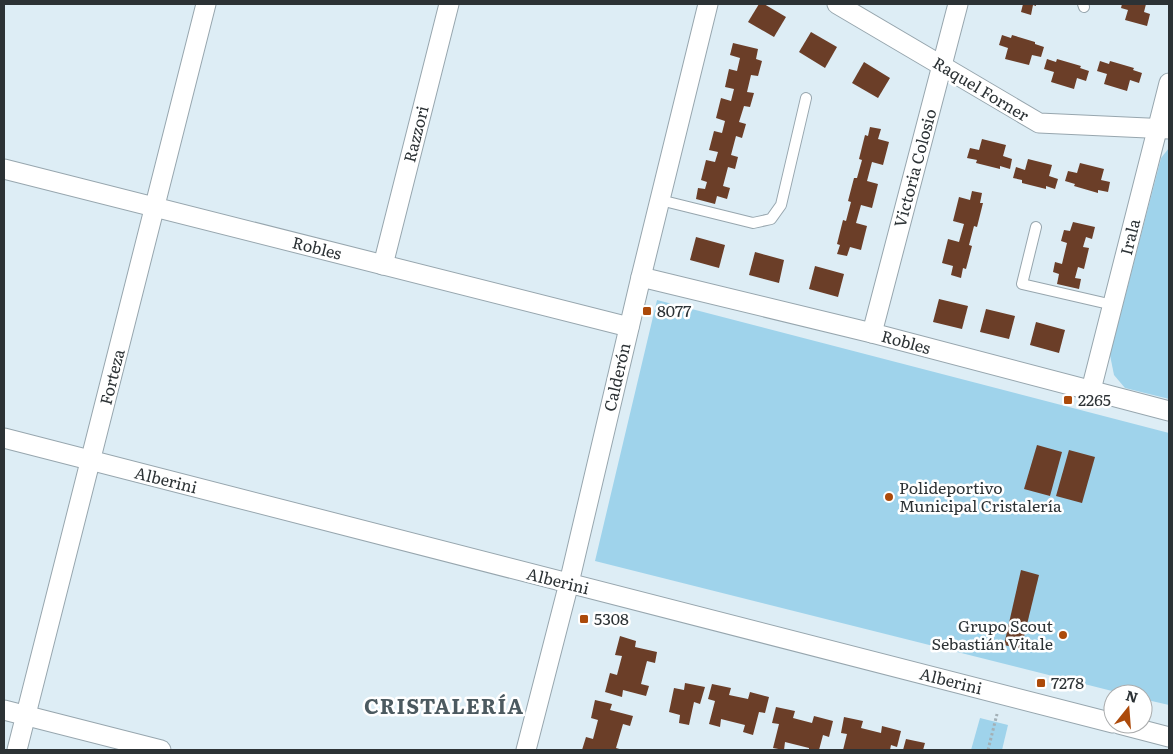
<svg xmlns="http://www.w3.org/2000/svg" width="1173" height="754" font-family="Literata,serif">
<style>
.green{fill:#9fd3eb}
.building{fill:#6b3e28}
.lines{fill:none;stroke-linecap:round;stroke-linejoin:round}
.lane-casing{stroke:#97a6ae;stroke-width:12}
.street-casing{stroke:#97a6ae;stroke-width:21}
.path{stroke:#a3b0b6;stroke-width:3;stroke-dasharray:2.5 2.5;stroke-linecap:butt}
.lane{stroke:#fff;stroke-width:10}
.street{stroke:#fff;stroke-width:19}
.poi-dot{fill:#ac4a0a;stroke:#fff;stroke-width:2}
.labels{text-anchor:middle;stroke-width:5;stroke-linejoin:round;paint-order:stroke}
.street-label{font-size:16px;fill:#2c3235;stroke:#fff}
.poi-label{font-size:16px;fill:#2c3235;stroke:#fff;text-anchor:start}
.district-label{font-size:21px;font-weight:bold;letter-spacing:1px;fill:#4c5a60;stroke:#fff}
</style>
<rect width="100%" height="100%" fill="#ddedf5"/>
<!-- green -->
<g class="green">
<polygon points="1169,148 1169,399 1125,388 1114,375 1110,355 1161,158"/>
<polygon points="657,300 1169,433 1169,705 1143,699 1143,694 1124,694 595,561"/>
<polygon points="980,718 1008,725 1002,750 971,750"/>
</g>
<!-- building -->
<g class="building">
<polygon points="759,4 764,4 786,17 774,37 748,22"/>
<polygon points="1023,4 1036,4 1036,6 1033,5 1031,15 1021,12"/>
<polygon points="1122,4 1146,4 1144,12 1150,14 1147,26 1125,20 1128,10 1121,8"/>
<polygon points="811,32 837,47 825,68 799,52"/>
<polygon points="1002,35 1011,38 1012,35 1035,42 1035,44 1044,47 1041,57 1032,55 1029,65 1005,59 1008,48 999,45"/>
<polygon points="733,43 758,49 756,59 762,61 758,76 751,75 747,92 754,93 750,107 744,106 739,122 746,124 742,138 736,136 731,155 738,157 735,169 728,167 723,186 730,188 727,199 717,196 715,204 696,199 698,188 705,189 707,182 701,180 706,160 715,162 718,152 709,150 714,131 722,133 725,121 716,118 721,98 731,101 734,89 725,87 729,69 737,71 740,58 730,55"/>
<polygon points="1047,59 1056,62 1057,59 1081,66 1080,68 1089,71 1086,81 1077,78 1074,89 1051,82 1054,72 1044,69"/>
<polygon points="1100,61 1109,64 1110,61 1134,68 1133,70 1142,73 1139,83 1130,80 1127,91 1104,84 1107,74 1097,71"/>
<polygon points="864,62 890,78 878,98 852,83"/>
<polygon points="870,127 881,129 878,139 889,142 883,165 872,162 867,181 878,184 872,208 861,205 856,223 867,226 861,250 850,247 847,256 837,254 840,245 837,244 843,220 846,221 851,202 848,201 854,178 857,178 862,160 859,159 865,135 868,136"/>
<polygon points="982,139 1006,145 1003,156 1012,159 1010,169 1000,166 1000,169 976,163 977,160 967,158 970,148 979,150"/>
<polygon points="1028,159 1052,165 1049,176 1058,179 1055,189 1046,186 1046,189 1022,183 1022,180 1013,178 1016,167 1025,170"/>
<polygon points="1080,163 1104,169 1101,180 1110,182 1108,192 1098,190 1098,193 1074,186 1075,184 1065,181 1068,171 1077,173"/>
<polygon points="972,191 982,193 980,203 983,203 977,227 974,226 969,245 972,246 966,269 963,268 961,278 951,275 953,266 942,263 948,239 959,242 964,224 953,221 959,197 970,200"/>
<polygon points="1073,222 1095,227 1092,239 1086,237 1083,247 1089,248 1084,269 1078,267 1075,278 1081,279 1079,289 1057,284 1059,274 1053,272 1055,262 1062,264 1067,243 1061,241 1064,230 1070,231"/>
<polygon points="696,237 725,245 719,268 690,260"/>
<polygon points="755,252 784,260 779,283 749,275"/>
<polygon points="815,266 844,274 838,297 809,289"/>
<polygon points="939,299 968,306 962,329 933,322"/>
<polygon points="986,309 1015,316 1009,339 980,332"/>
<polygon points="1036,322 1065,330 1059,353 1030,345"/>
<polygon points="1037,445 1062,452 1050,496 1024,489"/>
<polygon points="1069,450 1095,457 1082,503 1056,496"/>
<polygon points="1021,570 1039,575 1021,649 1004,645"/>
<polygon points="620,636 636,641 635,647 657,652 655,663 647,661 641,684 649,686 646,696 623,690 622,697 605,692 610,673 617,675 622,656 615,655"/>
<polygon points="685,683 705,687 700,704 694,702 689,725 679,723 680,715 669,712 674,688 684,690"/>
<polygon points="712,684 731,688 729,695 748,699 750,692 769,697 765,713 759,712 753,735 743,732 745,725 721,719 720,727 709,724 715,701 708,699"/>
<polygon points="595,700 612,704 610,710 633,716 630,726 623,724 616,748 623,750 582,750 586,737 593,739 598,720 591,718"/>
<polygon points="776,707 795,711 793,718 812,723 814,716 833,721 829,737 823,735 819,750 809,750 809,748 785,742 784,750 773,748 779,724 772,723"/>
<polygon points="844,717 863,721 861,728 881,733 882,726 901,731 897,747 891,745 890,750 843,750 847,734 841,733"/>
<polygon points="906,739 925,743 923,750 903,750"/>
</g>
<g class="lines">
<defs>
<g id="lane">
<polyline points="1083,4 1084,7"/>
<polyline points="660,200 753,223 771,219 781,205 806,98"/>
<polyline points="1036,227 1022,284 1113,305"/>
</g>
<g id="street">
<polyline points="837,4 1039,123 1169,129"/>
<polyline points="4,169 629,327"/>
<polyline points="383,265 449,4"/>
<polyline points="641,277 872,333 1169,411"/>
<polyline points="872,333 958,4"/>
<polyline points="1091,390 1169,83"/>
<polyline points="4,438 1113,723"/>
<polyline points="4,710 161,750"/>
<polyline points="1119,724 1169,737"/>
<polyline points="17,750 206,4"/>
<polyline points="526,750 569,583 641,277 708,4"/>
</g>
</defs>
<!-- lane casing -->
<use href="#lane" class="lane-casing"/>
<!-- street casing -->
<use href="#street" class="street-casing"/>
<!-- path -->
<polyline class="path" points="988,750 997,714"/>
<!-- lane -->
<use href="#lane" class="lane"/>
<!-- street -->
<use href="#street" class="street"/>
</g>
<!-- markers -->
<g class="poi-dot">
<rect x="642" y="306" width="10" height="10" rx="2.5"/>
<rect x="1063" y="395" width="10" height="10" rx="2.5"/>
<circle cx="889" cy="497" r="5"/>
<rect x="579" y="614" width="10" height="10" rx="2.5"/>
<circle cx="1063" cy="635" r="5"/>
<rect x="1036" y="678" width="10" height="10" rx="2.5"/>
</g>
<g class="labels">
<!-- street labels -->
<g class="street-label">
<text transform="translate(981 89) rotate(31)" y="6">Raquel Forner</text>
<text transform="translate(416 134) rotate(-76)" y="6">Razzori</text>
<text transform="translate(915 168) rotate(-75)" y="6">Victoria Colosio</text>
<text transform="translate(1130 237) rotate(-76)" y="6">Irala</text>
<text transform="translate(317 248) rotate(14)" y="6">Robles</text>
<text transform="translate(906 342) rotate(15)" y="6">Robles</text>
<text transform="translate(112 377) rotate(-76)" y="6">Forteza</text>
<text transform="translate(617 377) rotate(-77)" y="6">Calderón</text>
<text transform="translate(166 480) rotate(14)" y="6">Alberini</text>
<text transform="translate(558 581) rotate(14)" y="6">Alberini</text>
<text transform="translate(951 681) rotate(14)" y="6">Alberini</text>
</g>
<!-- poi labels -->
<g class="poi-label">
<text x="657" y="317">8077</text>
<text x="1078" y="406">2265</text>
<text x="899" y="494">Polideportivo<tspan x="899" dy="18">Municipal Cristalería</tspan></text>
<text x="594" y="625">5308</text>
<text x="1053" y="632" text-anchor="end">Grupo Scout<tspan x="1053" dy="18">Sebastián Vitale</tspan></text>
<text x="1051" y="689">7278</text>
</g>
<!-- district labels -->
<g class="district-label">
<text x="444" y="714">CRISTALERÍA</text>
</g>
</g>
<!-- border -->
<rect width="1173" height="754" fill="none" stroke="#2c3235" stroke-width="10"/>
<!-- north arrow -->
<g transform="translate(1128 709) rotate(17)"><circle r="24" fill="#ffffff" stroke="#abadae"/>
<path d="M0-4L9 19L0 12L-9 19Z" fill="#ac4a0a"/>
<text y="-8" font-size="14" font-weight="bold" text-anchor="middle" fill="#2c3235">N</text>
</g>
</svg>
